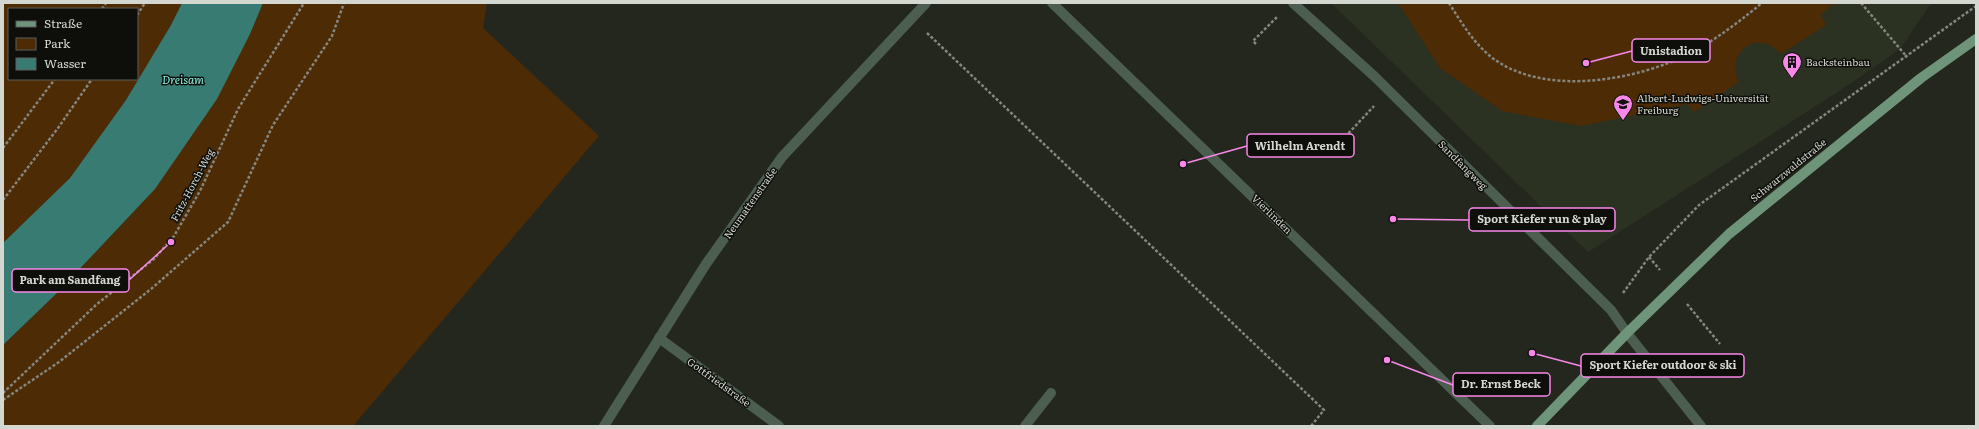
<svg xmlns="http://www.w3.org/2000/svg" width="1979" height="429" font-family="Literata,serif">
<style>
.built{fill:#2c3222}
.green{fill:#4d2b05;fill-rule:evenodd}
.water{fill:#387b72}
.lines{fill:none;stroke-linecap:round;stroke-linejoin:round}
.path{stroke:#84867f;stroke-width:2.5;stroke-dasharray:3 2;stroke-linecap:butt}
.minor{stroke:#4b5e50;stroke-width:10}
.major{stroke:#6e957a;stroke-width:10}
.labels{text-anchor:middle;stroke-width:3;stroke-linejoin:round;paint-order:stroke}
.poi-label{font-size:10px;fill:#d4d6d0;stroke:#0e0f0b;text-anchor:start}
.street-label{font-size:10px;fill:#d4d6d0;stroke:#0e0f0b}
.water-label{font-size:11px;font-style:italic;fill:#8bf3e5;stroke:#0e0f0b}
.leader{fill:none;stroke:#f987e9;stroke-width:1.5}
.callout-dot{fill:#f987e9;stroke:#0e0f0b;stroke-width:1.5}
.callout{fill:#0e0f0b;stroke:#f987e9;stroke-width:1.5}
.callout-label{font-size:11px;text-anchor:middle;font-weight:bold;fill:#d4d6d0}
</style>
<rect width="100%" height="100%" fill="#24271e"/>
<!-- built -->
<polygon class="built" points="1331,3 1931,3 1900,49 1850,84 1588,252"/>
<!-- green -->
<g class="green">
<path d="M 3,3 L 182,3 L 171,25 L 126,100 L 70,178 L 3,243 ZM 9,9 L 137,9 L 137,79 L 9,79 Z"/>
<polygon points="263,3 487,3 483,28 599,136 353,426 3,426 3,345 56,294 155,189 250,34"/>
<path d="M 1398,3 L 1834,3 L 1821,15 L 1826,25 L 1781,54 C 1759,28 1724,51 1739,82 L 1694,112 L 1688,104 L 1581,126 L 1502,111 L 1440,68 Z"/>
</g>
<!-- water -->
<polygon class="water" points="182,3 263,3 250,34 217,99 155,189 56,294 3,345 3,243 70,178 126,100 171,25"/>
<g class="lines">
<!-- path -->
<g class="path">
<path d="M 1449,3 C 1461,22 1473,42 1490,56 C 1542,98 1637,81 1693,52 C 1718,38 1740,21 1762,3"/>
<polyline points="1861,3 1907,57"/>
<polyline points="102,9 106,3"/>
<polyline points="137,15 145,3"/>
<polyline points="927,33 1324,410 1311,426"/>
<polyline points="1256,44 1253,41 1278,16"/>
<polyline points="1353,143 1345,137 1374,106"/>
<polyline points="3,148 55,79"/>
<polyline points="3,200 58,128 92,79"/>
<polyline points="1649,257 1660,270"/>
<polyline points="1623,293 1649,257 1699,205 1976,6"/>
<polyline points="1687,304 1720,344"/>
<polyline points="3,393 97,304 154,259 174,236 200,191 238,109 304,3"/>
<polyline points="3,400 59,362 151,289 228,222 273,125 332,36 344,3"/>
</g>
<!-- minor -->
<g class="minor">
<polyline points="1052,3 1490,426"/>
<polyline points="1293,3 1374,76 1611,310 1627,333 1701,426"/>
<polyline points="659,338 779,426"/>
<polyline points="604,426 706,264 782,157 926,3"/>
<polyline points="1025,426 1051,393"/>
</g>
<!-- major -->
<polyline class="major" points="1537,426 1627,333 1729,234 1921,78 1976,39"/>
</g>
<!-- icons -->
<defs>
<symbol id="building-pin" viewBox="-11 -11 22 30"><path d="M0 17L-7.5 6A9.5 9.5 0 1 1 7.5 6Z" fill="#f987e9" stroke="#0e0f0b"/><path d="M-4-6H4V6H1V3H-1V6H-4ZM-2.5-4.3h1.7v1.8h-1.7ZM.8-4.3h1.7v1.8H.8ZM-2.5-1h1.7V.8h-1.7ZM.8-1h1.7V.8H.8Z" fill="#111"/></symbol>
<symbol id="university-pin" viewBox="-11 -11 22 30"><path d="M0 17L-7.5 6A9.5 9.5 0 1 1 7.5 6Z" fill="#f987e9" stroke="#0e0f0b"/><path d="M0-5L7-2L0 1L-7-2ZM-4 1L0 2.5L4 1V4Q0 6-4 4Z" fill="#111"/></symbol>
</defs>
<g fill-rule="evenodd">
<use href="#building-pin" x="1781" y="51" width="22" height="30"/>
<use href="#university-pin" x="1612" y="93" width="22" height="30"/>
</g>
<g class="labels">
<!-- poi labels -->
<g class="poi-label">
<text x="1806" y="66">Backsteinbau</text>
<text x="1637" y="102">Albert-Ludwigs-Universität<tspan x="1637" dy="12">Freiburg</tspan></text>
</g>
<!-- street labels -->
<g class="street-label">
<text transform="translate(1463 165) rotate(45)" y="4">Sandfangweg</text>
<text transform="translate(1788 170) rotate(-39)" y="4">Schwarzwaldstraße</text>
<text transform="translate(192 185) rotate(-62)" y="4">Fritz-Horch-Weg</text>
<text transform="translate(750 203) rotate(-55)" y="4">Neumattenstraße</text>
<text transform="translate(1272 214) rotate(44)" y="4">Vierlinden</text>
<text transform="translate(719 382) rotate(36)" y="4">Gottfriedstraße</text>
</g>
<!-- water labels -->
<g class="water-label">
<text x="183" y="84">Dreisam</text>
</g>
</g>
<!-- callouts -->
<path class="leader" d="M1586 63L1632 51M1183 164L1247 146M1393 219L1469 220M171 242L129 280M1532 353L1581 366M1387 360L1453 385"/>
<g class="callout-dot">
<circle cx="1586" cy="63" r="4"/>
<circle cx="1183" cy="164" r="4"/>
<circle cx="1393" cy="219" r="4"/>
<circle cx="171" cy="242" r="4"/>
<circle cx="1532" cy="353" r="4"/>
<circle cx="1387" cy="360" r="4"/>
</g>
<g class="callout">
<rect x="1632" y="39" width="78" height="23" rx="4"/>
<rect x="1247" y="134" width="107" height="23" rx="4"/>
<rect x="1469" y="208" width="146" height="23" rx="4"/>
<rect x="12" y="269" width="117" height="23" rx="4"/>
<rect x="1581" y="354" width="163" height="23" rx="4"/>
<rect x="1453" y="373" width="97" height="23" rx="4"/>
</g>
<g class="callout-label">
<text x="1671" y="55">Unistadion</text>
<text x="1300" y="150">Wilhelm Arendt</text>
<text x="1542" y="223">Sport Kiefer run &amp; play</text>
<text x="70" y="284">Park am Sandfang</text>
<text x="1663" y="369">Sport Kiefer outdoor &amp; ski</text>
<text x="1501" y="388">Dr. Ernst Beck</text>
</g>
<!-- border -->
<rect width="1979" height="429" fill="none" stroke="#d4d6d0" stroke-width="8"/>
<!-- legend -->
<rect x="8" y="8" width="130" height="72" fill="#0e0f0b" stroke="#5d5f5a"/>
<rect x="16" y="21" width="20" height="6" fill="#6e957a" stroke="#5d5f5a"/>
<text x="44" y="28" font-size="12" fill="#d4d6d0">Straße</text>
<rect x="16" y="38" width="20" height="12" fill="#4d2b05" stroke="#5d5f5a"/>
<text x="44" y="48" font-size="12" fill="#d4d6d0">Park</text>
<rect x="16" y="58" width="20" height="12" fill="#387b72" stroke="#5d5f5a"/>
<text x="44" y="68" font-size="12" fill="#d4d6d0">Wasser</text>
</svg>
